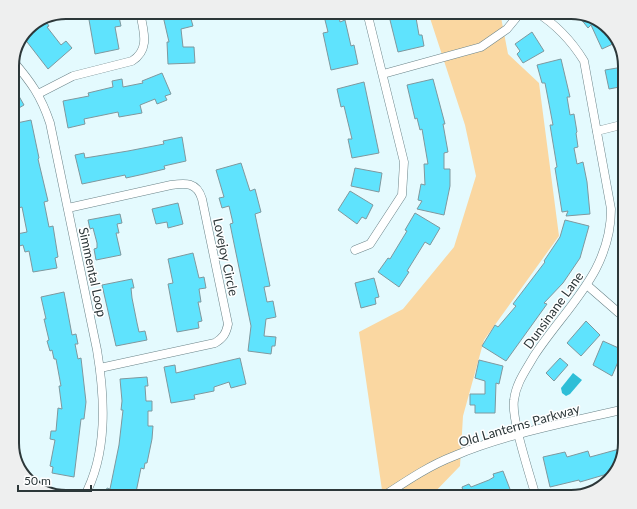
<svg xmlns="http://www.w3.org/2000/svg" width="637" height="509" font-family="Lato,sans-serif">
<style>
.green{fill:#fad7a1}
.water{fill:#2ebed7}
.building{fill:#5fe3fd;stroke:#7f989e}
.lines{fill:none;stroke-linecap:round;stroke-linejoin:round}
.street-casing{stroke:#6b8489;stroke-width:9}
.street{stroke:#fff;stroke-width:8}
.labels{text-anchor:middle;stroke-width:3;stroke-linejoin:round;paint-order:stroke}
.street-label{font-size:13px;fill:#2c3739;stroke:#fff}
.rim{fill:none;stroke:#2c3739;stroke-width:2}
</style>
<rect width="100%" height="100%" fill="#e4fafe"/>
<!-- green -->
<polygon class="green" points="428,12 500,12 508,54 539,83 559,236 484,340 463,416 460,466 430,497 383,497 359,332 403,309 454,247 476,176 465,125"/>
<!-- water -->
<polygon class="water" points="573,373 582,380 570,394 566,396 562,393 561,388"/>
<!-- building -->
<g class="building">
<polygon points="96,12 118,12 121,26 115,27 119,49 95,54 88,14"/>
<polygon points="180,12 189,12 193,26 181,29 183,47 194,47 195,63 168,64 167,42 169,42 163,16"/>
<polygon points="323,12 338,12 340,22 345,20 351,46 354,45 358,64 331,70 323,33 328,32"/>
<polygon points="388,12 415,12 419,35 422,35 424,46 398,52"/>
<polygon points="577,14 606,25 615,43 602,49 591,25 588,28"/>
<polygon points="45,20 49,26 47,27 61,45 66,41 72,48 48,69 24,38 27,32"/>
<polygon points="532,32 544,51 523,63 517,54 520,51 515,44"/>
<polygon points="561,59 570,97 567,97 570,115 574,114 577,132 576,133 578,147 574,148 577,164 583,162 587,182 590,214 566,216 568,211 562,212 555,168 557,167 550,125 553,125 545,83 542,83 537,65"/>
<polygon points="623,67 625,86 609,89 605,70"/>
<polygon points="162,73 171,94 165,96 167,100 157,104 155,99 140,105 142,113 119,117 118,112 84,119 85,124 68,128 63,101 89,96 88,93 113,87 112,81 122,79 123,87 143,83 142,81"/>
<polygon points="433,79 445,124 443,124 448,152 444,153 444,169 450,169 450,186 444,215 417,209 422,201 418,200 421,184 425,185 424,164 428,164 422,129 420,130 417,118 415,119 407,85"/>
<polygon points="364,82 379,153 352,158 348,139 352,139 344,106 341,107 337,89"/>
<polygon points="12,84 24,105 12,112"/>
<polygon points="31,120 39,158 38,159 48,201 44,202 49,227 53,226 58,257 55,258 57,268 33,272 29,251 25,252 23,245 19,246 17,234 27,232 22,207 18,208 17,202 13,203 12,197 12,190 16,189 12,172 12,124"/>
<polygon points="182,137 186,161 164,166 165,169 144,174 126,178 125,175 82,184 75,155 84,153 85,158 128,151 164,144 163,141"/>
<polygon points="241,163 250,191 255,189 261,212 255,214 270,286 264,287 267,302 273,301 276,317 266,319 264,336 276,337 275,346 272,346 271,354 248,351 251,326 230,224 233,223 229,206 222,208 219,198 224,197 216,170"/>
<polygon points="355,168 382,173 379,192 351,186"/>
<polygon points="350,191 373,205 366,219 362,217 357,224 338,210"/>
<polygon points="178,203 183,224 168,228 167,222 156,224 152,209"/>
<polygon points="415,213 440,228 430,245 425,242 407,271 409,272 399,287 378,272 388,258 390,259 407,231 405,230"/>
<polygon points="120,214 122,223 117,224 119,233 116,233 121,255 96,260 94,249 97,248 97,243 93,228 90,229 88,220"/>
<polygon points="565,220 589,226 580,258 563,283 544,303 547,304 506,361 482,346 495,325 498,327 516,306 513,304 545,262 544,261 560,237"/>
<polygon points="193,253 199,278 204,277 206,288 199,289 201,302 198,302 202,321 198,322 199,328 177,332 168,284 173,283 168,259"/>
<polygon points="374,278 379,297 375,298 376,304 361,308 355,283"/>
<polygon points="132,279 134,288 131,288 132,298 137,323 139,332 145,331 147,340 116,346 102,285"/>
<polygon points="64,292 72,335 76,334 78,344 75,344 78,359 81,358 86,402 84,419 81,419 74,477 52,473 53,467 50,466 55,440 50,439 51,431 56,431 58,408 62,409 59,386 61,386 56,359 54,359 52,350 50,351 47,341 49,340 44,319 46,319 41,297"/>
<polygon points="586,321 600,335 581,356 567,343"/>
<polygon points="603,341 623,350 612,376 593,365"/>
<polygon points="240,358 246,384 231,388 229,382 214,387 214,391 194,395 195,399 171,403 164,367 175,365 176,373"/>
<polygon points="560,358 568,365 554,381 546,373"/>
<polygon points="479,360 503,366 499,384 496,383 495,413 475,413 475,405 470,405 470,394 485,394 485,381 475,378"/>
<polygon points="147,377 148,386 145,386 146,401 152,401 152,411 148,411 148,426 153,426 152,439 147,463 145,463 144,469 141,468 135,497 104,497 107,488 110,489 119,445 123,410 121,410 122,401 120,379"/>
<polygon points="623,448 614,472 580,482 579,480 550,487 543,457 565,452 567,457 588,451 590,457"/>
<polygon points="503,471 513,497 450,497 463,491 462,487 469,484 471,487 489,480 494,477 493,474"/>
</g>
<g class="lines">
<defs>
<g id="street">
<path d="M 13,61 C 31,82 41,96 50,123 L 97,350 C 105,398 108,453 84,497"/>
<polyline points="383,74 481,47 507,29 521,12"/>
<path d="M 38,94 L 73,76 L 132,61 C 151,49 143,30 140,12"/>
<polyline points="597,131 625,124"/>
<path d="M 68,208 L 171,185 C 186,183 197,182 202,199 L 228,324 C 226,334 223,338 215,343 L 100,368"/>
<polyline points="355,250 370,244 402,195 404,162 367,12"/>
<polyline points="588,286 619,313"/>
<path d="M 382,497 C 405,482 428,466 454,456 C 505,434 570,422 625,409"/>
<path d="M 536,497 C 530,475 511,419 514,400 C 516,383 526,370 534,356 C 566,307 611,272 611,209 L 584,61 C 571,40 557,25 536,12"/>
</g>
</defs>
<!-- street casing -->
<use href="#street" class="street-casing"/>
<!-- street -->
<use href="#street" class="street"/>
</g>
<g class="labels">
<!-- street labels -->
<g class="street-label">
<text transform="translate(226 257) rotate(78)" y="5">Lovejoy Circle</text>
<text transform="translate(93 272) rotate(78)" y="5">Simmental Loop</text>
<text transform="translate(553 310) rotate(-54)" y="5">Dunsinane Lane</text>
<text transform="translate(519 425) rotate(-16)" y="5">Old Lanterns Parkway</text>
</g>
</g>
<!-- crop -->
<path d="M0 0H637V509H0ZM66 19H571A47 47 0 0 1 618 66V443A47 47 0 0 1 571 490H66A47 47 0 0 1 19 443V66A47 47 0 0 1 66 19Z" fill="#eeefef" fill-rule="evenodd"/>
<path class="rim" d="M66 19H571A47 47 0 0 1 618 66V443A47 47 0 0 1 571 490H66A47 47 0 0 1 19 443V66A47 47 0 0 1 66 19Z"/>
<!-- scale -->
<path d="M18 485v6h73v-6" fill="none" stroke="#2c3739" stroke-width="2"/>
<text x="24" y="485" font-size="12" fill="#2c3739" stroke="#ffffff" stroke-width="3" paint-order="stroke">50 m</text>
</svg>
